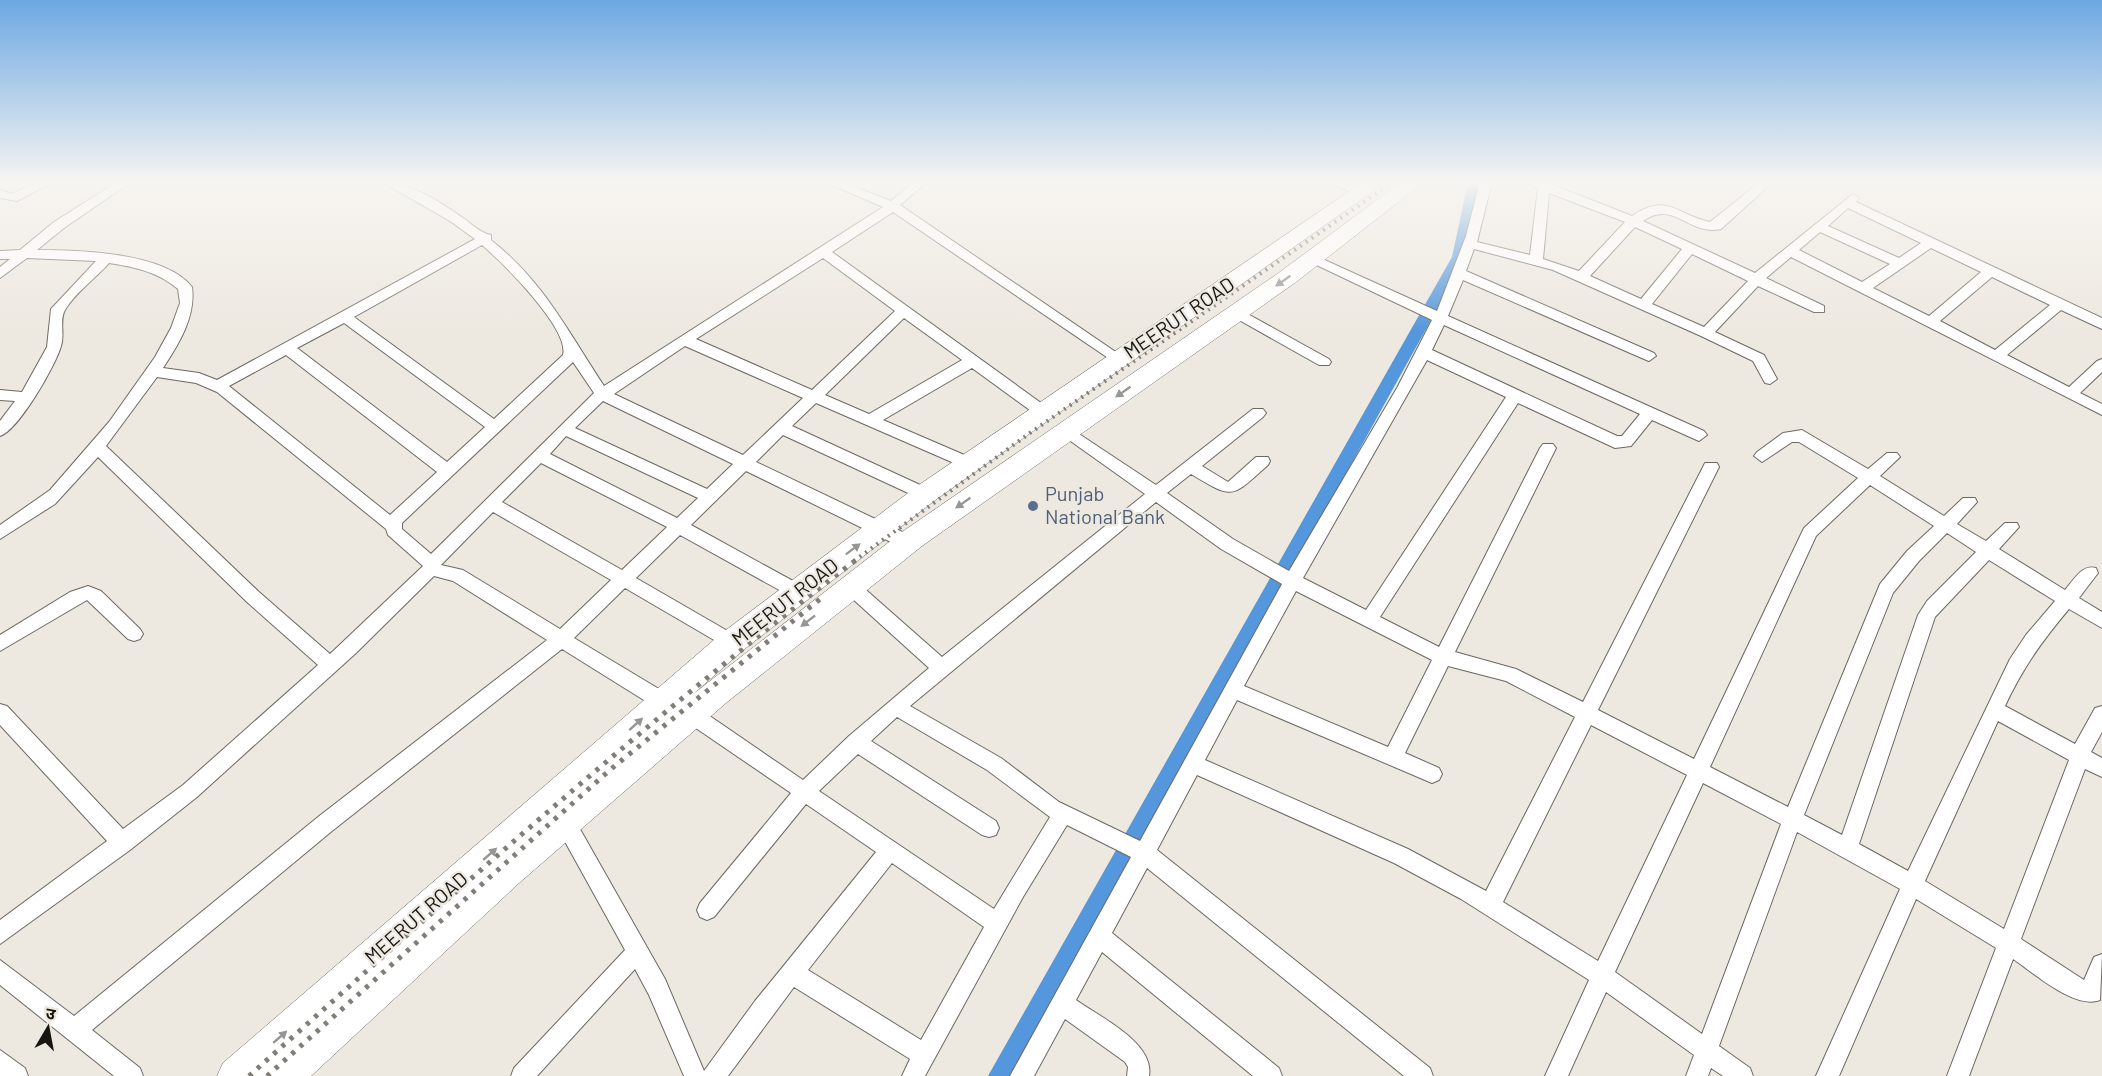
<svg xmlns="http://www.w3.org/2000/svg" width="2102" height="1076" font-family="Barlow,'Noto Sans Devanagari',sans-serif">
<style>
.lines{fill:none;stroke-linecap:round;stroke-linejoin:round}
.canal{fill:#5497dc;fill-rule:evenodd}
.minor-casing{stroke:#6c6861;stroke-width:2}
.trunk-casing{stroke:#6c6861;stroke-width:1}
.minor{fill:#fff;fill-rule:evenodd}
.trunk{fill:#fff;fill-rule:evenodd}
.rail-far1{stroke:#817e78;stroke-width:4;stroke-dasharray:2 5;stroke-linecap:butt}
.rail{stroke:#817e78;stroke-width:5;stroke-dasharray:4 7;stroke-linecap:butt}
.oneway{fill:#969694}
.service-dot{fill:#5c6f8a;stroke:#ede8e0;stroke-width:2}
.labels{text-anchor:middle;stroke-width:4.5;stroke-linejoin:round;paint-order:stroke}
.street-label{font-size:20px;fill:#161512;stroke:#ede8e0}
.service-label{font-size:20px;fill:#4e5e75;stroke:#ede8e0;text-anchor:start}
</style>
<rect width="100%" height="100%" fill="#ede8e0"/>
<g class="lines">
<!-- canal -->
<polygon class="canal" points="1468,182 1480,182 1466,257 1012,1076 988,1076 1452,257"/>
<defs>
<g id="minor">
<polygon points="37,182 53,182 17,201 0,198 0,190 12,194"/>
<path d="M 117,182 L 131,182 L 64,228 L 37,250 C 78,250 165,252 192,287 C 196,316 179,344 163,368 L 199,373 L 217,380 L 475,239 L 450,221 L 382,182 C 410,182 440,202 463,218 C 472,224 480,233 491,235 L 491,240 C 544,282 568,332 604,386 L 883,207 L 825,182 L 842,182 L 891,201 L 914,182 L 927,182 L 900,205 L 1126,359 L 1124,362 L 1114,362 L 893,212 L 832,252 L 1048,408 L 1051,412 L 1048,416 L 1038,416 L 972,368 L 883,420 L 976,460 L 978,464 L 976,468 L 970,470 L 816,403 L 792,426 L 931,490 L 933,494 L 931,498 L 919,498 L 783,435 L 756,462 L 913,537 L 915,542 L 913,547 L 901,547 L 746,471 L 691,525 L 804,587 L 807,592 L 804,597 L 792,597 L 680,535 L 636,578 L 738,637 L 741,642 L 738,647 L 732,649 L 726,647 L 625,588 L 574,638 L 669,695 L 671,701 L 669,707 L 662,709 L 655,707 L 562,649 L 332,831 L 92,1030 L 140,1068 L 143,1076 L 114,1076 L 0,985 L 0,960 L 74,1016 L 318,817 L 547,640 L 453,581 L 434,576 L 356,653 L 197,797 L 130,850 L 0,944 L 0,920 L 107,841 L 0,725 L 0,704 L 7,706 L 123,829 L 183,785 L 318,665 L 247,602 L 98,457 L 55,504 L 0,539 L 0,525 L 50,490 L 109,422 L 155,357 L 171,328 L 180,303 L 178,289 C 158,272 135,267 109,263 C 96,278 75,293 65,310 C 59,320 65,335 61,346 C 56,365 18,431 0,436 L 0,421 L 15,401 L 0,400 L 0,390 L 22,392 L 47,347 L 51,309 L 96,261 L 27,258 L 0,278 L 0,267 L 10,259 L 0,259 L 0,251 L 20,250 L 54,222 ZM 482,245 C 502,262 570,329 563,355 L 494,419 L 354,317 ZM 823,258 L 895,311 L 812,390 L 696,339 ZM 904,318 L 962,360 L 869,414 L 825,395 ZM 344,323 L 485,427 L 447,462 L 297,348 ZM 685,346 L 803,398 L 743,455 L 614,394 ZM 286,355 L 437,472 L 390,515 L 229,386 ZM 573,362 L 594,393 L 431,554 L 402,529 L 402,523 ZM 157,377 L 196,383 L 217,392 L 386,529 L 388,535 L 423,566 L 330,654 L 259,592 L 106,446 ZM 603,401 L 733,464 L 707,489 L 575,428 ZM 566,436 L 698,498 L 677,518 L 550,454 ZM 541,463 L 667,527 L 622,570 L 502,502 ZM 493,512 L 611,580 L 560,629 L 463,570 L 441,565 Z"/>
<polygon points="1330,182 1346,182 1366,192 1360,196 1356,195"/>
<path d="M 1480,182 L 1492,182 L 1477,242 L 1530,255 L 1538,188 L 1526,182 L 1548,183 L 1632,216 C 1668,192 1676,215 1710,222 L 1760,182 L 1773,182 L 1721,229 C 1688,236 1674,199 1643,221 L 1755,273 L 1853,194 L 1859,198 L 1856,202 L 2102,318 L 2102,329 L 2061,310 L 2007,355 L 2069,387 L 2097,361 L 2102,359 L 2102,372 L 2080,393 L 2102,404 L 2102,415 L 1791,257 L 1766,278 L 1824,306 L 1824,312 L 1814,312 L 1758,286 L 1715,332 L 1764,355 L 1777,379 L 1770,384 L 1765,383 L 1753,361 L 1701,336 L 1553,270 L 1474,249 L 1466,271 L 1654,353 L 1656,356 L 1649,361 L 1644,359 L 1463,280 L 1448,316 L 1704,431 L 1707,435 L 1699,441 L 1652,420 L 1631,446 L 1615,448 L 1518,403 L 1380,617 L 1439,647 L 1540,448 L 1543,444 L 1553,444 L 1556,448 L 1455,652 L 1516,669 L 1583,702 L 1703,467 L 1705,463 L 1717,463 L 1719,467 L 1598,710 L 1694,759 L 1804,528 L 1858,478 L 1799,442 L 1792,442 L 1762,462 L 1754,456 L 1757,452 L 1783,433 L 1802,430 L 1868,469 L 1887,453 L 1897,453 L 1900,457 L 1880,476 L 1944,516 L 1963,498 L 1975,498 L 1977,502 L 1957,524 L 1986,541 L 2005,523 L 2017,523 L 2019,527 L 1999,549 L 2065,590 C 2074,580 2082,564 2096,568 L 2098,573 L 2079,598 L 2102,612 L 2102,628 L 2069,609 C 2041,642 2023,668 2005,706 L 2075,744 L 2095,708 L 2102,706 L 2102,732 L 2091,752 L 2102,758 L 2102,777 L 2085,769 L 2021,939 L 2084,980 L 2094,957 L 2102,954 L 2100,1000 C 2075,1010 2034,973 2013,959 L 1969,1076 L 1947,1076 L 1996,948 L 1916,899 L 1839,1076 L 1816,1076 L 1900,889 L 1797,832 L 1719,1046 L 1750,1068 L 1753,1076 L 1723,1076 L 1711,1068 L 1708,1076 L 1686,1076 L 1694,1055 L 1606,992 L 1568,1076 L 1545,1076 L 1589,980 L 1461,899 L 1394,863 L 1197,775 L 1157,850 L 1430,1068 L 1433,1076 L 1404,1076 L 1147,868 L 1112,933 L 1279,1068 L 1282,1076 L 1253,1076 L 1102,952 L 1076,1000 C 1100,1017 1155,1043 1149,1076 L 1127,1076 L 1128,1067 L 1125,1062 L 1065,1019 L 1034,1076 L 1010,1076 L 1131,857 L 1067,825 L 1023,897 L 925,1076 L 902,1076 L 910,1059 L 794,987 L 728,1076 L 684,1076 L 649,995 L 635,969 L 537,1076 L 511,1076 L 514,1068 L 625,950 L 558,829 L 555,822 L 558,815 L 565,813 L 572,815 L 665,979 L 704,1071 L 755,1001 L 876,852 L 806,804 L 714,917 L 707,920 L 700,917 L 697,910 L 700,903 L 791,793 L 684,720 L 682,714 L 684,708 L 691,706 L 698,708 L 803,780 L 849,736 L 929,668 L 845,592 L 842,587 L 845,582 L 857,582 L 942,657 L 1145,494 L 1062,435 L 1059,431 L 1062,427 L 1067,426 L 1156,485 L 1253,409 L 1263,409 L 1266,413 L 1263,417 L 1202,466 L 1228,482 L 1256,457 L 1268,457 L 1270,461 L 1268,465 C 1231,498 1234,500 1191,474 L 1167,493 L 1233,539 L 1289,571 L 1397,388 L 1432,320 L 1306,260 L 1308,257 L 1318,257 L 1437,311 L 1466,236 ZM 1549,193 L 1625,222 L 1579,271 L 1543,259 ZM 1848,208 L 1921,243 L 1899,258 L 1828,226 ZM 1635,227 L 1682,249 L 1641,299 L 1590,276 ZM 1820,232 L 1890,264 L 1862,282 L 1799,250 ZM 1931,248 L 1981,272 L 1929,316 L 1873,288 ZM 1692,254 L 1748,281 L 1704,327 L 1652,304 ZM 1992,277 L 2050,305 L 1995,350 L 1940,321 ZM 1444,325 L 1640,414 L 1622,436 L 1617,436 L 1432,350 ZM 1427,360 L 1506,397 L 1366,610 L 1303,578 ZM 1870,485 L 1934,526 L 1907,551 L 1880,584 L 1788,807 L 1710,767 L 1816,536 ZM 1156,502 L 1221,549 L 1282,584 L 1140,841 L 1059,802 L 1001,758 L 910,706 ZM 1947,533 L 1976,552 L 1927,601 L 1918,615 L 1842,835 L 1804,815 L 1893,593 L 1919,561 ZM 1989,560 L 2055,601 L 2026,635 L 2010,659 L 1908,871 L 1859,844 L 1935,617 ZM 1296,591 L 1432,660 L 1388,747 L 1244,686 ZM 1448,666 L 1506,681 L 1575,717 L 1486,891 L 1408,849 L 1205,760 L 1237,700 L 1425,780 L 1432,783 L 1439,780 L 1442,774 L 1439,768 L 1405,753 ZM 897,717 L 987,770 L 1050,817 L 994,909 L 819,791 L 858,754 L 982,835 L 989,837 L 996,835 L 999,828 L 996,821 L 871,741 ZM 1998,721 L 2069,760 L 2004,929 L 1925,881 ZM 1591,725 L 1687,775 L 1598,961 L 1503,902 ZM 1703,783 L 1781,824 L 1702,1034 L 1615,972 ZM 892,863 L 984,927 L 921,1040 L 808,970 Z"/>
<polygon points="1237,308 1329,359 1331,362 1329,365 1319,365 1232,316 1232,310"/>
<polygon points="88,586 101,591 140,629 143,634 140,639 134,641 128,639 87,600 0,651 0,635 70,592"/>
<polygon points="0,1050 25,1068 28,1076 0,1076"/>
</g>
<polygon id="trunk" points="1363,182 1386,182 934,501 742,651 692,695 902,532 1280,272 1401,182 1424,182 1296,282 922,546 726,703 518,884 311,1076 217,1076 223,1063 722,633 916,487"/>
</defs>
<!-- minor casing -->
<use href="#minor" class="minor-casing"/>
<!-- trunk casing -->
<use href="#trunk" class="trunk-casing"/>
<!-- minor -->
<use href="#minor" class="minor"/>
<!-- trunk -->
<use href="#trunk" class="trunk"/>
<!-- rail-far1 -->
<polyline class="rail-far1" points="854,561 1030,433 1393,182"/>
<!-- rail -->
<g class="rail">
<path d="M 249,1076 C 447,899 645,721 856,560"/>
<polyline points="267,1076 611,769 825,595"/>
</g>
</g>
<!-- one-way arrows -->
<defs><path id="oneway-solid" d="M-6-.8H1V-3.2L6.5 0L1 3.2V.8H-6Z" transform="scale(1.5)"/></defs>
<g class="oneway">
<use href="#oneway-solid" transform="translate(1283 281) rotate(145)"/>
<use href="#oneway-solid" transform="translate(1123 392) rotate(145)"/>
<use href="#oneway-solid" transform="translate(963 503) rotate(145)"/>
<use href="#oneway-solid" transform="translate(853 549) rotate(-37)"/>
<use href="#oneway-solid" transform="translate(808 621) rotate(142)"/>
<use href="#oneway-solid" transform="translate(636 724) rotate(-42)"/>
<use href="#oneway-solid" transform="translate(490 854) rotate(-41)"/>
<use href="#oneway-solid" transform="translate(280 1037) rotate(-41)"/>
</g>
<!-- sky -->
<linearGradient id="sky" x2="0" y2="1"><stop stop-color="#6da8e3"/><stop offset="0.55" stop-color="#f7f5f1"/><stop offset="1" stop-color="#f7f5f1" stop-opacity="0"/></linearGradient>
<rect width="2102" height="332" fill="url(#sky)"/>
<!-- markers -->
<circle class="service-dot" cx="1033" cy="506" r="6"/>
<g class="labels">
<!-- street labels -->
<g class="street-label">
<text transform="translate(1179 318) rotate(-34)" y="7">MEERUT ROAD</text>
<text transform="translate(785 602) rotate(-38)" y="7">MEERUT ROAD</text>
<text transform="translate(416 918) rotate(-41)" y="7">MEERUT ROAD</text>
</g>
<!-- service labels -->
<g class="service-label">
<text x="1045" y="501">Punjab<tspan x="1045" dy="23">National Bank</tspan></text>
</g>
</g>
<!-- north arrow -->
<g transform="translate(48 1028) rotate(10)" stroke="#ede8e0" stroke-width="4.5" paint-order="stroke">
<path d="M0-4.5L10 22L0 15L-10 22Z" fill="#161512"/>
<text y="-9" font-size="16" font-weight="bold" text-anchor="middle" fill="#161512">उ</text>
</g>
</svg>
